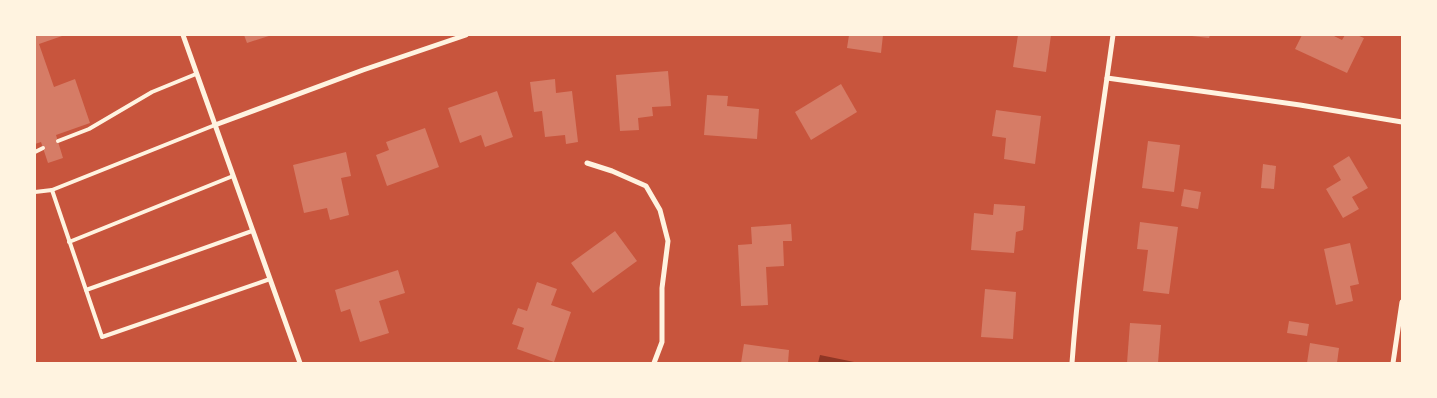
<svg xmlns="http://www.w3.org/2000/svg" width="1437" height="398" font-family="'Varela Round',sans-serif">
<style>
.water{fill:#8f3625}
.building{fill:#d67c66}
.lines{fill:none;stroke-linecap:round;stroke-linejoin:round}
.service{stroke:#fff3e0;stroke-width:4}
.minor{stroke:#fff3e0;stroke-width:5}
</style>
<rect width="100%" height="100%" fill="#c8553d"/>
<!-- water -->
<polygon class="water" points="820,355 859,363 818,363"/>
<!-- building -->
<g class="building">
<polygon points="35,35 65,35 39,44 54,87 75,79 90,123 56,135 63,158 48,163 41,142 35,144"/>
<polygon points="244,35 272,35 247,43"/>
<polygon points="849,35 883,35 881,53 847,48"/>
<polygon points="1018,35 1051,35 1046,72 1013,67"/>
<polygon points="1192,35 1210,35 1209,38 1192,36"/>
<polygon points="1302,35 1332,35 1342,40 1345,35 1357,35 1364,38 1347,73 1295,49"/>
<polygon points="668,71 671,106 652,107 653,116 638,118 639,130 620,131 616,75"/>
<polygon points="555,79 556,93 572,91 578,142 566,144 565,135 545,137 542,111 534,112 530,82"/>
<polygon points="841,84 857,112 811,140 795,112"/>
<polygon points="497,91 513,137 485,147 481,135 460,143 448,108"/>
<polygon points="707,95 728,96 727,106 759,109 757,139 704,135"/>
<polygon points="996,110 1041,116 1035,164 1004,159 1006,138 992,136"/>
<polygon points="425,128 439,167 387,186 376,155 389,150 386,142"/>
<polygon points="1148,141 1180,145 1174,192 1142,188"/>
<polygon points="346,152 351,176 341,178 349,215 330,220 327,208 304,213 293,165"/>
<polygon points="1349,156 1368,188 1352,197 1359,209 1343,218 1326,189 1341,180 1333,166"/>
<polygon points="1263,164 1276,166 1274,189 1261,188"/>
<polygon points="1184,189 1201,192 1198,209 1181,206"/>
<polygon points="994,204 1025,206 1023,230 1016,232 1014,253 971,250 974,213 993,215"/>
<polygon points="1140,222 1178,227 1169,294 1143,291 1148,250 1137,249"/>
<polygon points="791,224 792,241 783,241 784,266 766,267 768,305 741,306 738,245 752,244 751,227"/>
<polygon points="615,231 637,261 593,293 571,263"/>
<polygon points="1350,243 1359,284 1350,286 1353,301 1336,305 1324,249"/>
<polygon points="398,270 405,293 379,301 389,333 360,342 350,309 341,312 335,290"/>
<polygon points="537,282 557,289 551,305 571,312 554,362 517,349 524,328 512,324 518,308 527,311"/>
<polygon points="985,289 1016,292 1013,339 981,337"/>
<polygon points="1289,321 1309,324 1307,336 1287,333"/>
<polygon points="1130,323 1161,325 1158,363 1127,363"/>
<polygon points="1310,343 1339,348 1337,363 1307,363"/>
<polygon points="744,344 789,350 788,363 741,363"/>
</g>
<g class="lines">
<!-- service -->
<g class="service">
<polyline points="58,141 89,129 152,92 196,74"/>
<polyline points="35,152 43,148"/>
<polyline points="52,190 102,337 270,279"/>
<polyline points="35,192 52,190 215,125"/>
<polyline points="69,242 233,176"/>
<polyline points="86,290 252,231"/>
</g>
<!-- minor -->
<g class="minor">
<polyline points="183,35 300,363"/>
<polyline points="1107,78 1300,105 1402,122"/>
<polyline points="215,125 363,70 466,35"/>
<polyline points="587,163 612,171 646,186 660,210 668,241 662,288 662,342 654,363"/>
<path d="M 1072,363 C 1080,253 1098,144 1113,35"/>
<polyline points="1393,363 1402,302"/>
</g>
</g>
<!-- border -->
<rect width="1437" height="398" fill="none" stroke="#fff3e0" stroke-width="72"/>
</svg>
